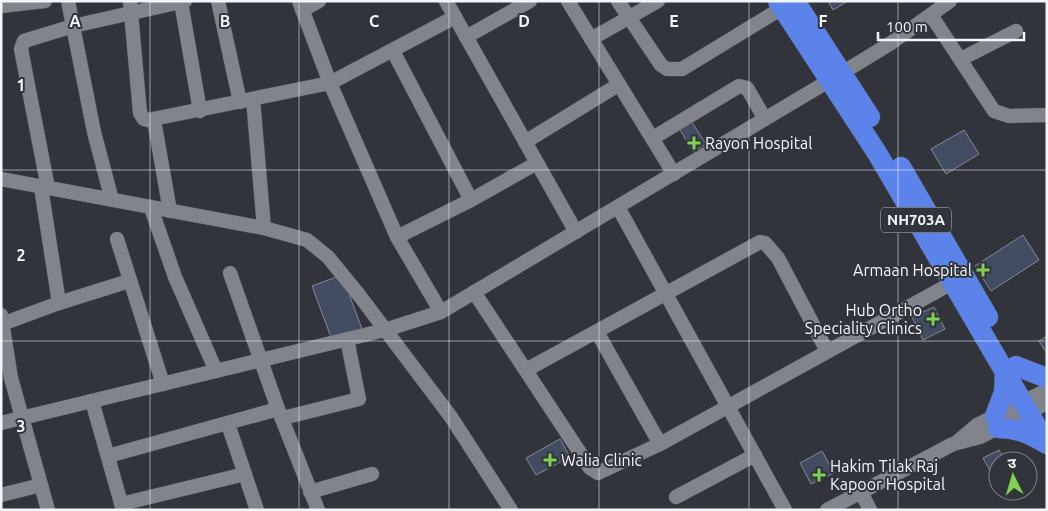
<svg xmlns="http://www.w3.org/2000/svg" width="1048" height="511" font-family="Ubuntu,'Noto Sans Devanagari',sans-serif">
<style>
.building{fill:#424d64;stroke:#858990}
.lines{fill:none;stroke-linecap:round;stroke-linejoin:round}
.minor-casing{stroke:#525459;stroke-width:15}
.highway-casing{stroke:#525459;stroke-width:21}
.minor{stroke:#81848b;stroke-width:14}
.highway{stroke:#5c83e9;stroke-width:20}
.grid{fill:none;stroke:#f3f5f9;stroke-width:1;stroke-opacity:0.55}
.poi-dot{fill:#80d051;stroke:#31343a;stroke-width:2}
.labels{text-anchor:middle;stroke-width:4;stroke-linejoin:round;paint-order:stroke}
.shield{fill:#31343a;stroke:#b9bbc0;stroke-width:1}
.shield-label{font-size:15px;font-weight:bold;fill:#f3f5f9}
.poi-label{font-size:16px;fill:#f3f5f9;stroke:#31343a;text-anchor:start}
.grid-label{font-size:16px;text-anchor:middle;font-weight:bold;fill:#f3f5f9;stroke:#31343a;stroke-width:4;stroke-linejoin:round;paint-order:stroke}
</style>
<rect width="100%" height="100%" fill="#31343a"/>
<!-- building -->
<g class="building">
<polygon points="828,1 848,1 833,10"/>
<polygon points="690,119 706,144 693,152 678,126"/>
<polygon points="964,130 979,154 946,174 931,149"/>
<polygon points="1023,235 1039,260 991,291 975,266"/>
<polygon points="342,275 362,329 332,340 312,286"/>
<polygon points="934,307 945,329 923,340 912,317"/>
<polygon points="1047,336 1047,354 1039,341"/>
<polygon points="560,439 570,457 536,475 526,458"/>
<polygon points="999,450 1005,461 998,461 997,483 983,458"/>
<polygon points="822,451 834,473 811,484 800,463"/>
</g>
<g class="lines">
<defs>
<g id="minor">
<polyline points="68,1 94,132 112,200"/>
<polyline points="130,1 140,113 144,119 148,120 330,83 455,17"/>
<polyline points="218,1 240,102"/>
<polyline points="299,1 330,83 397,237 441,312"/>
<polyline points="446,1 576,232"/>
<polyline points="568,1 674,174"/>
<polyline points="618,1 661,65 667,69 682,69 782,8"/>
<polyline points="181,2 200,111"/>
<polyline points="1,6 45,1"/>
<polyline points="302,10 319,1"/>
<polyline points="931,15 994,111 1009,116 1047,115"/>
<polyline points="466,37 530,1"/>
<polyline points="591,39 658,1"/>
<polyline points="393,51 471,200"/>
<polyline points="961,59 1016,31"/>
<polyline points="253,99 264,228"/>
<polyline points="154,120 170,211"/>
<polyline points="653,138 739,86 747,88 765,119"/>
<polyline points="525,142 618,85"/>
<polyline points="1,179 264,228 307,240 328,257 359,295 451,417 511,510"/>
<polyline points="41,187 59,303"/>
<polyline points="48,188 21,49 24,41 73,26 185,1"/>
<polyline points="618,207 785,510"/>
<polyline points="151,208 175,277 216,371"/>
<polyline points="397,237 471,200 537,163"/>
<polyline points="117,239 163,384"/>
<polyline points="230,273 278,409 318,510"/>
<polyline points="474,292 590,468 598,473 660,444 952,283"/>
<polyline points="1,315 11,378 48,510"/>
<polyline points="2,324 59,303 129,281"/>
<polyline points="597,332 660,444"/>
<polyline points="526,370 760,242 765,243 778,258 827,351"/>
<polyline points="92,401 123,510"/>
<polyline points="283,418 359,399 347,339"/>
<polyline points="1,423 385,330 441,312 842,73 891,43 950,1"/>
<polyline points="228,424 257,510"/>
<polyline points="958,441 977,425 1047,390"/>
<polyline points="108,456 278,409"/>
<polyline points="310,492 372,474"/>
<polyline points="861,492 870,510"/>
<polyline points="1,495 41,485"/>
<polyline points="676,497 755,455"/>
<polyline points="121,504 245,474"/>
<polyline points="827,510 953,444 980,437 1047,403"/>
</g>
<g id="highway">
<polyline points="778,1 877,153 1047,444"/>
<polyline points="795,1 870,117"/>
<polyline points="901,167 988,317"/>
<polyline points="1016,366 1047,378"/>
<polyline points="995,416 1004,392 1005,372"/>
<path d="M 998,428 C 1018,428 1030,434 1047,444"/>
</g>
</defs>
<!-- minor casing -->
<use href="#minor" class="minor-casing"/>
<!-- highway casing -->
<use href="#highway" class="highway-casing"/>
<!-- minor -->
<use href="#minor" class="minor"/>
<!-- highway -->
<use href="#highway" class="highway"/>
</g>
<!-- grid -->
<path class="grid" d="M 150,1 L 150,510M 299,1 L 299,510M 449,1 L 449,510M 599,1 L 599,510M 749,1 L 749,510M 898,1 L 898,510M 1,170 L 1047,170M 1,341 L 1047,341"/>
<!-- markers -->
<g class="poi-dot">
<path d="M691.5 135.5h5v5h5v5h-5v5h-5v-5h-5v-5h5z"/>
<path d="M980.5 262.5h5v5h5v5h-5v5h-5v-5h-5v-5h5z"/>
<path d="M930.5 311.5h5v5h5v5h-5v5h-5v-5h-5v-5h5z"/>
<path d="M547.5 452.5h5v5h5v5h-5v5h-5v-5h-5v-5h5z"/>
<path d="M816.5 467.5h5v5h5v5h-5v5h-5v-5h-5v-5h5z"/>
</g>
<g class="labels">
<!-- shield labels -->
<rect class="shield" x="881" y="207.5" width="70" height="25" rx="4"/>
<g class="shield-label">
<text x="916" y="225">NH703A</text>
</g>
<!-- poi labels -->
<g class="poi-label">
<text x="705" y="149">Rayon Hospital</text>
<text x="972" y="276" text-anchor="end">Armaan Hospital</text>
<text x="922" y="316" text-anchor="end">Hub Ortho<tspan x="922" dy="18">Speciality Clinics</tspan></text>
<text x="561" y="466">Walia Clinic</text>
<text x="830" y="472">Hakim Tilak Raj<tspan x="830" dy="18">Kapoor Hospital</tspan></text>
</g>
</g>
<g class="grid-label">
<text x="75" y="27">A</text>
<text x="225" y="27">B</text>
<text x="374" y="27">C</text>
<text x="524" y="27">D</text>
<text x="674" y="27">E</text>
<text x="823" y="27">F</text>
<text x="21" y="91">1</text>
<text x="21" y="261">2</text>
<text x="21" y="432">3</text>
</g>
<!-- border -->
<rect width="1048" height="511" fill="none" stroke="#f3f5f9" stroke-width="5"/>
<!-- north arrow -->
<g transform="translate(1013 476) rotate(355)"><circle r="24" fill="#31343a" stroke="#7f8186"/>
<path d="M0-4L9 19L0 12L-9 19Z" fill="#80d051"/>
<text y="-8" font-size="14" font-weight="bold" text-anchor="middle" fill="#f3f5f9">उ</text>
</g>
<!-- scale -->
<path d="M878 32v8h146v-8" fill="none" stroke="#f3f5f9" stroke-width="2.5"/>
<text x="886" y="32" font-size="15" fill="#f3f5f9" stroke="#31343a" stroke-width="4" paint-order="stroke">100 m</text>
</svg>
